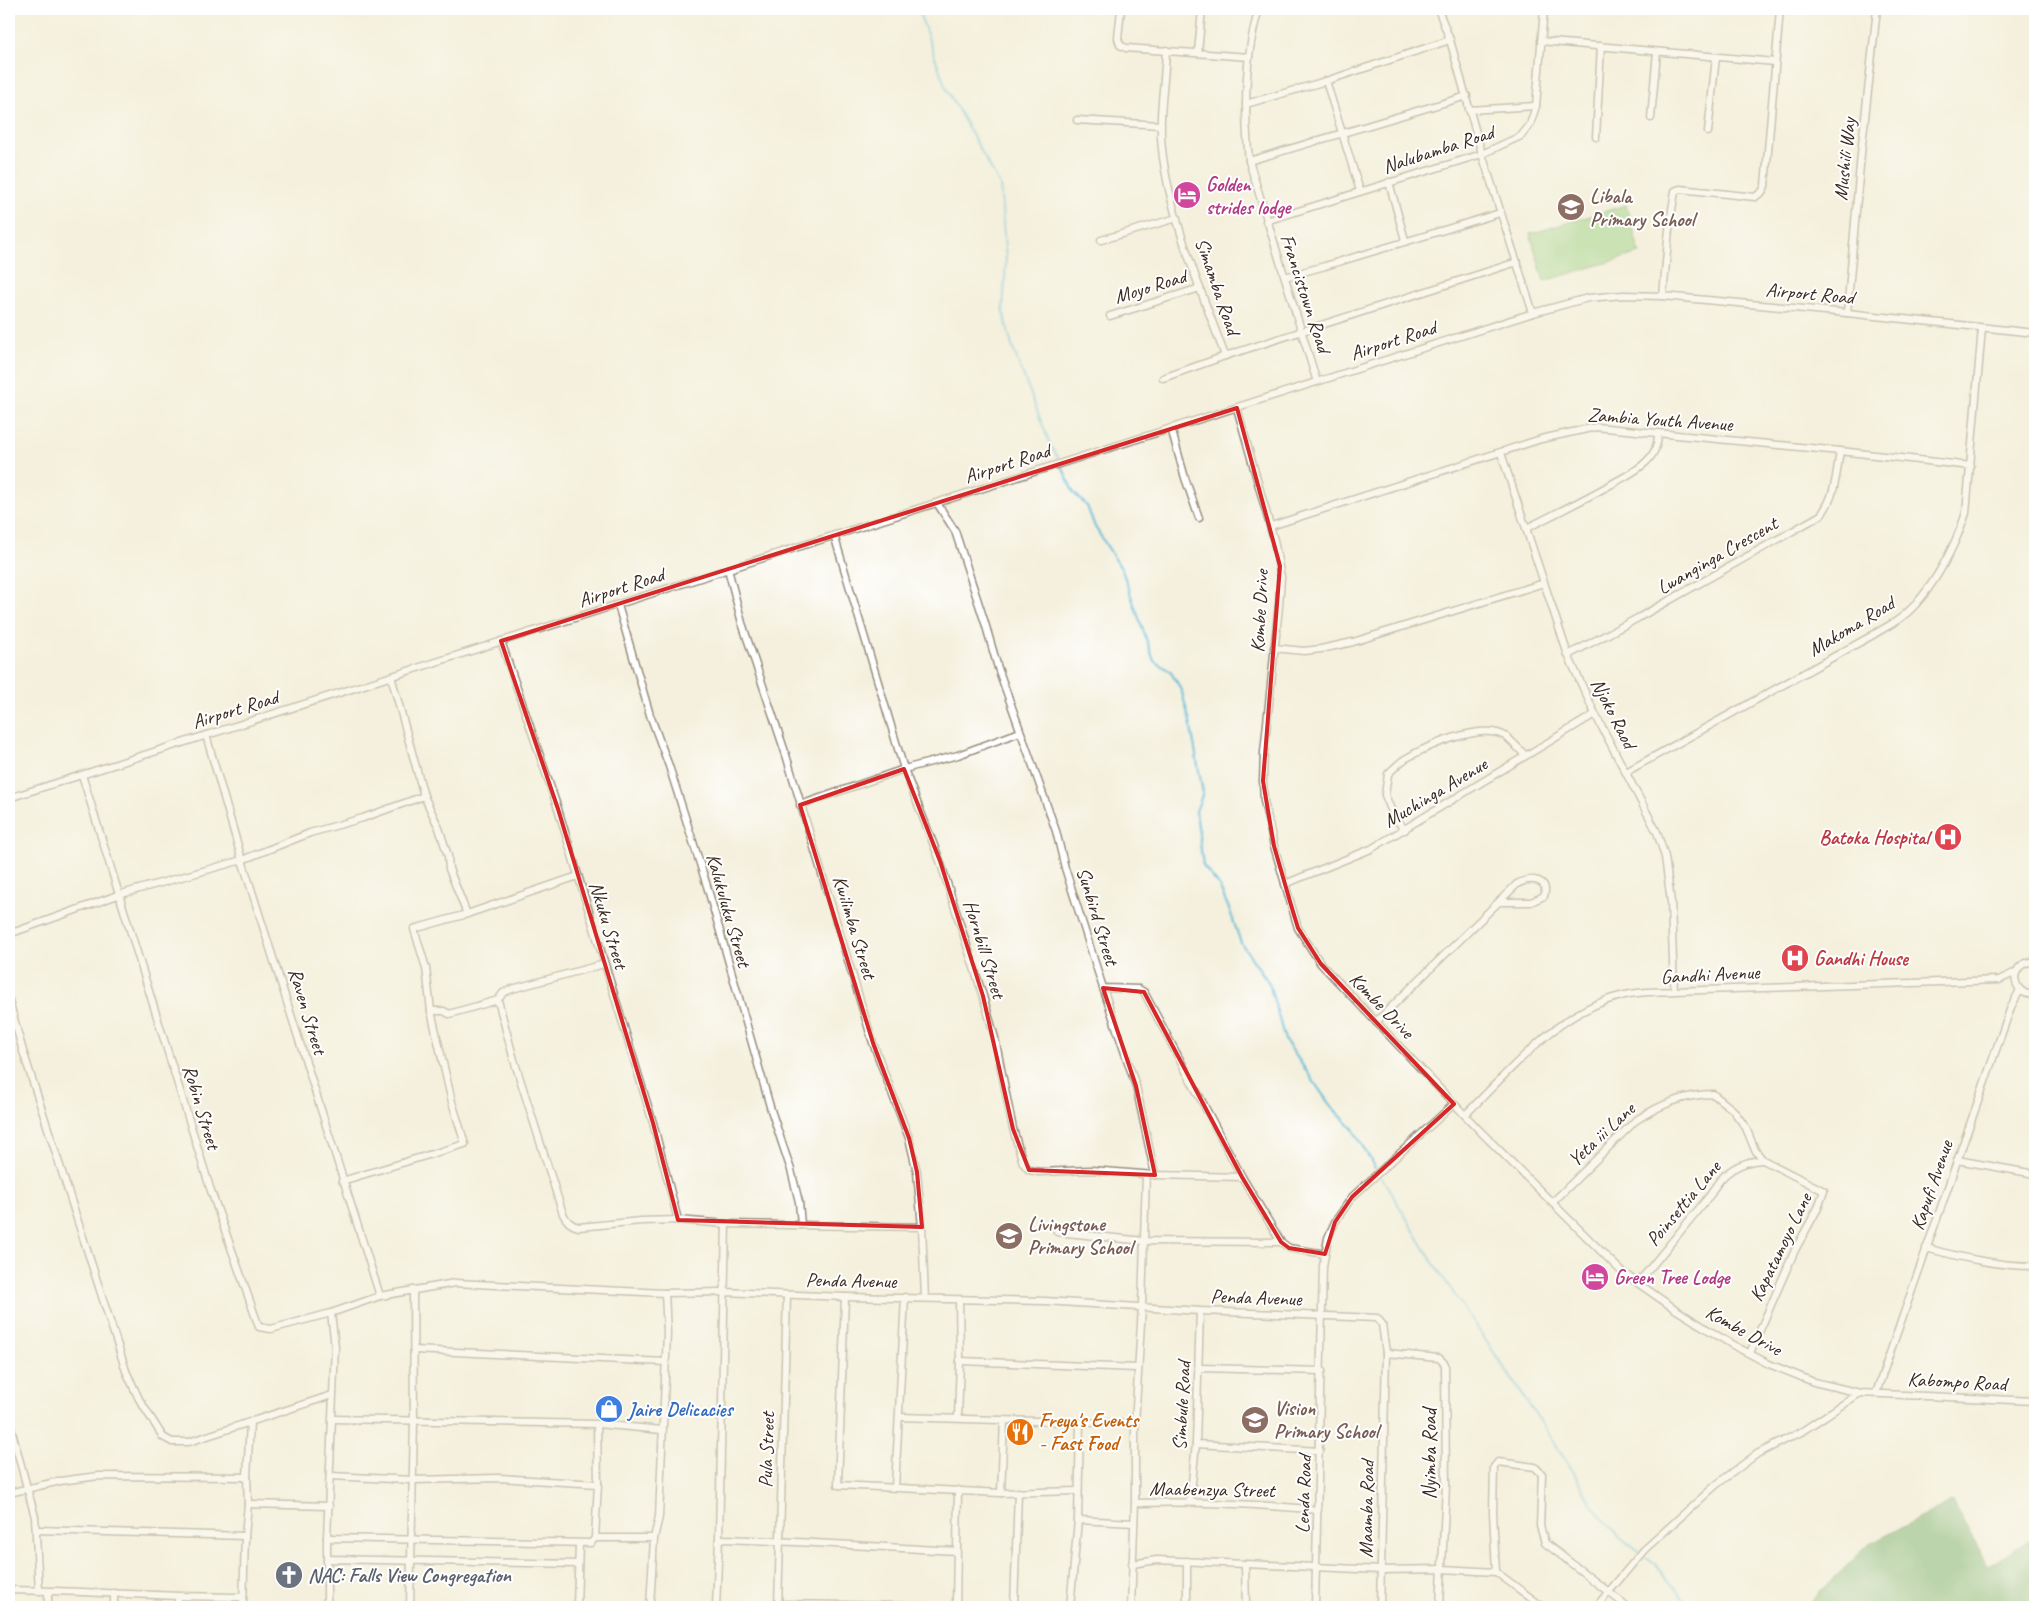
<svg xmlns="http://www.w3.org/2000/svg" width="2044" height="1616" font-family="Caveat,sans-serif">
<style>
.green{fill:#97d083;stroke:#697d50}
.forest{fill:#79b271;stroke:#5a6e48}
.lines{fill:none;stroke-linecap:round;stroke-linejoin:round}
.stream{stroke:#58b9d7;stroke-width:2}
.minor-casing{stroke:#988d7e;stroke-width:9}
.minor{stroke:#fff;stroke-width:6}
.marked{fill:none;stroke:#d62828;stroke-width:4;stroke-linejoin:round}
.labels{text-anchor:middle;stroke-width:4;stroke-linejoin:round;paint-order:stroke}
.street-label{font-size:20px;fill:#3b2a1e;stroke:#fff}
.hotel-label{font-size:20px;font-weight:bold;fill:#b23c85;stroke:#fff;text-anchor:start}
.education-label{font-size:20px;font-weight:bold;fill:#785e54;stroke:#fff;text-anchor:start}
.health-label{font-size:20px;font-weight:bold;fill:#be3a42;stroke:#fff;text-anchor:end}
.shop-label{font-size:20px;font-weight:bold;fill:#366cbe;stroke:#fff;text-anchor:start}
.food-label{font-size:20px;font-weight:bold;fill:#c56008;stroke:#fff;text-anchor:start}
.worship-label{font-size:20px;font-weight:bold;fill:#5b616d;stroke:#fff;text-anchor:start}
</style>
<rect width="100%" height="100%" fill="#fff"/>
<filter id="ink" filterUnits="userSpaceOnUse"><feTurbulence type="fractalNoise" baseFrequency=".02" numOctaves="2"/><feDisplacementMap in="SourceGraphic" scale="10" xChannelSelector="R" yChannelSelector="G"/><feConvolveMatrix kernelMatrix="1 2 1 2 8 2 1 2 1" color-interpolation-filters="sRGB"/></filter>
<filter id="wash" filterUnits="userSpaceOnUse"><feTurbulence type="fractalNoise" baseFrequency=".0096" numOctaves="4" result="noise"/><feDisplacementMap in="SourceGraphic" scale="20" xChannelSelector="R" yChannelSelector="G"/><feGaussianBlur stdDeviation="1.12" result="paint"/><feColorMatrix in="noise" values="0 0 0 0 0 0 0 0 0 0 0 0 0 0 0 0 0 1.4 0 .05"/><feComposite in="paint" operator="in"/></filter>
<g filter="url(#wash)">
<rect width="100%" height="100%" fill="#f4f0dd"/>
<!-- green -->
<polygon class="green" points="1626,205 1640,253 1544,281 1530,234"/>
<!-- forest -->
<polygon class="forest" points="1952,1501 1988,1567 2035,1536 2035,1607 1807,1607 1806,1606 1868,1545"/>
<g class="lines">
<!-- stream -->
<g class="stream">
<polyline points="918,9 946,88 1000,185 1006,261 1003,310 1012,346 1050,444 1058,458"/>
<polyline points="1062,466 1073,492 1087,506 1095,527 1122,570 1154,661 1170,671 1181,689 1190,722 1203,793 1196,811 1203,866 1218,884 1230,911 1241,943 1269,983 1285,1040 1330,1105 1353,1129 1375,1168"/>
<polyline points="1381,1176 1434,1264 1555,1443 1594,1508 1620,1537 1638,1551"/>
<polyline points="1645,1557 1656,1565 1690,1607"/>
</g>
</g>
</g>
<g filter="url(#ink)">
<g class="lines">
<defs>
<g id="minor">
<polyline points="1121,9 1118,38 1120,45 1126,48 1249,57"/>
<path d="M 1259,9 C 1244,57 1244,111 1249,161 L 1317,382"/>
<polyline points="1438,9 1450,40 1482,154 1533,313"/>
<polyline points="1541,41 1775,62"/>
<path d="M 1166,50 C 1165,83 1158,116 1162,149 C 1169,215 1202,293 1225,356"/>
<polyline points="1198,53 1202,9"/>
<polyline points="1326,81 1360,191"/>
<polyline points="1246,104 1326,81 1450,40"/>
<polyline points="1469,110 1536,106"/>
<polyline points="1651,118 1657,52"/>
<polyline points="1077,120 1161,125"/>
<polyline points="1708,132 1716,57"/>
<polyline points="1596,137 1601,46"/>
<polyline points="1249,161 1467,96"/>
<polyline points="1389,182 1405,240"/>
<polyline points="1266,221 1482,154 1521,136 1530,125 1536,106 1544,9"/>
<polyline points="1101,240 1177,218"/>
<polyline points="1285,277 1325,266 1500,213"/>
<polyline points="1663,296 1669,229 1675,191 1680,189 1755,197 1762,192 1765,186 1780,9"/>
<polyline points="1847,313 1861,154 1877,9"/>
<polyline points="1110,316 1200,288"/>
<polyline points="1163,378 1225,356 1517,262"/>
<polyline points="1237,408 1274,540 1281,577 1279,606 1264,752 1263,781 1264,801 1274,846 1298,928 1321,964 1481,1132 1622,1272 1675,1309 1731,1344 1769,1364 1814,1382 1860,1393 2035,1401"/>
<polyline points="1171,428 1185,478 1199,518"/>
<polyline points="1501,453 1568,655 1595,714 1657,832 1665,857 1671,902 1674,991"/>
<polyline points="937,503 955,531 985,623 998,668 1056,831 1065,868 1103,988 1139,989 1144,992 1242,1177 1281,1242 1289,1248 1325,1254"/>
<polyline points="1271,526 1541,439 1596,427 1840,451 1971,466"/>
<path d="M 1527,528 C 1555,514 1583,500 1610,485 C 1622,478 1636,472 1646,462 C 1654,455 1658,444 1658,434"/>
<polyline points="834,535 904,769 940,861 983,996 995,1038 1013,1129 1023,1163 1029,1170 1039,1172 1091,1170 1155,1175 1242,1177"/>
<polyline points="728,569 742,623 786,755 873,1043 909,1138 917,1172 922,1227 925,1298"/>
<polyline points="618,605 650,715 669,766 707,886 771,1110 791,1170 799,1202 801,1225"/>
<polyline points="501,641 558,809 653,1123 678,1220"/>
<polyline points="1274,648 1304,651 1321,649 1353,642 1544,583"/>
<path d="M 1568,655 L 1638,618 L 1821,515 C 1836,495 1836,474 1840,451"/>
<polyline points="391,676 424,796 439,828 448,856 449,869 467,914"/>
<polyline points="206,735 242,860 380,1296"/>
<path d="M 1626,772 L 1873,635 C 1882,629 1893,624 1902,617 C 1931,594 1955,547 1966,513 L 1982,328"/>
<polyline points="82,775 210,1188 259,1327 271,1329 331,1313 380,1296 455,1283 665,1293 724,1292 845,1297 1045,1301 1200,1311 1377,1318 1382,1324 1386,1353 1380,1607"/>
<polyline points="9,798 1533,313 1588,298 1623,295 1663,296 1847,313 2035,333"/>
<polyline points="800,805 904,769 958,755 1020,732"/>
<path d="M 1405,830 L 1394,817 L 1385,795 L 1388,774 C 1393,769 1399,763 1405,759 C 1427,746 1482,722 1505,736 C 1512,741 1519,749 1525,755"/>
<polyline points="1285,884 1371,849 1595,714"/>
<polyline points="9,934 118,895 242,860 310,833 363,818 424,796"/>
<path d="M 2035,962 C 2024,961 2017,967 2015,977 C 2016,989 2024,996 2035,994"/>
<path d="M 604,964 L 512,989 L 503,993 L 498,1000 L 514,1060 L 563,1214 C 567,1221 570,1225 579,1227 L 641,1221 L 678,1220 L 726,1224 L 922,1227"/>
<polyline points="1103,988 1136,1086 1155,1175"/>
<polyline points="9,1000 22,1048 126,1371 139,1399 163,1437 172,1442 189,1442 332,1395"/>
<polyline points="431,1011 444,1011 449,1014 498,1000"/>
<path d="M 1376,1022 L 1517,884 C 1529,877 1550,878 1544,896 L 1531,902 L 1499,902"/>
<path d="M 1465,1115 C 1510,1071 1557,1011 1621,996 C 1638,991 1657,992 1674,991 L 1999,980 L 2016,972"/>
<polyline points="1957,1160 2035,1174"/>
<polyline points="342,1181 465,1144 452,1102 431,1011 426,968 414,929 467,914 578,876"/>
<path d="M 1552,1203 L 1635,1121 C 1659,1105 1684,1094 1713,1094 L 1733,1110 L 1746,1128 L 1755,1150 L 1763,1160 L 1824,1191 L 1818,1208 L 1795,1250 L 1750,1353"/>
<polyline points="1057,1232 1144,1241 1281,1242"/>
<path d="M 1926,1248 C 1963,1258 1998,1266 2035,1266"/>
<path d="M 1638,1283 L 1711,1194 C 1721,1173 1740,1161 1763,1160"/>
<polyline points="845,1297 838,1485 1001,1493 1078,1491"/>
<polyline points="414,1350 665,1362"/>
<polyline points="1386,1353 1439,1358 1445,1364 1446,1486 1440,1607"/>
<polyline points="960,1361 1137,1368"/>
<polyline points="1200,1368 1322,1371"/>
<polyline points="1876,1393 2011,1007 2020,990"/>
<polyline points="899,1417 1135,1424"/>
<polyline points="958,1418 960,1361 959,1300"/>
<polyline points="333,1419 597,1424 662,1430"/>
<polyline points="9,1421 35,1517 39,1591"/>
<polyline points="1196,1444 1320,1451"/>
<polyline points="330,1476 413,1480 499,1478 598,1484"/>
<polyline points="247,1477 250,1422"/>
<polyline points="895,1488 905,1297"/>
<polyline points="9,1493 60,1481 98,1476 247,1477 248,1504 245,1536 243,1607"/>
<polyline points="1001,1493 1004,1421"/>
<polyline points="1190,1501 1196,1444 1200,1311"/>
<path d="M 1135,1503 C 1197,1501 1257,1504 1318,1510"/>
<polyline points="248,1504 329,1506"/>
<polyline points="1078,1520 1134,1523"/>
<polyline points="37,1530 245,1536"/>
<polyline points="327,1538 591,1543 595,1538 598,1484 597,1424"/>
<polyline points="595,1538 654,1538"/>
<path d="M 719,1539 C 798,1541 877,1547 956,1551"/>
<polyline points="327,1559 578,1564"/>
<polyline points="1187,1561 1187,1607"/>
<polyline points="1132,1564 1157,1560 1381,1570 1442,1569 1496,1572 1543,1607"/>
<polyline points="1245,1565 1246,1607"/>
<polyline points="1496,1572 1493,1512 1494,1467 1498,1462 1535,1467 1542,1474 1540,1526 1545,1543 1628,1607"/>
<path d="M 9,1590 C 87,1591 165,1597 243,1597"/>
<polyline points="114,1593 114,1607"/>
<polyline points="778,1604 961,1607"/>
<polyline points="48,1607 48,1592"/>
<polyline points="178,1607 178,1597"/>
<polyline points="327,1607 327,1538 335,1347 331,1313"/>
<polyline points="410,1607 414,1421 413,1290"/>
<polyline points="577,1607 579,1544"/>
<polyline points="650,1607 654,1538 659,1517 667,1333 665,1293"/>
<polyline points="716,1607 719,1539 726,1224"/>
<polyline points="778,1607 787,1295"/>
<polyline points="956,1607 958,1490"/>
<polyline points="1014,1607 1018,1492"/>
<polyline points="1070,1607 1078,1520 1080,1422"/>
<polyline points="1131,1607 1135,1503 1135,1424 1142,1306 1146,1175"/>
<polyline points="1315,1607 1323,1266 1328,1238 1335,1222 1352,1197 1454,1104"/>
<polyline points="1596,1607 1644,1550 1716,1485 1757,1454 1801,1432 1860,1393"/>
</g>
</defs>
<!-- minor casing -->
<use href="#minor" class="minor-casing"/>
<!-- minor -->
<use href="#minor" class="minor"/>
</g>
</g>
<!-- marked area -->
<path d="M0 0H2044V1616H0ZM 1237,408 L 1280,566 L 1263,781 L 1274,846 L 1291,905 L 1298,928 L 1321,964 L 1454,1104 L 1352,1197 L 1335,1222 L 1325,1254 L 1289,1248 L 1281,1242 L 1242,1177 L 1144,992 L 1103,988 L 1136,1086 L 1155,1175 L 1029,1170 L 1013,1129 L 983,996 L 940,861 L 904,769 L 800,805 L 873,1043 L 909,1138 L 917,1172 L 922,1227 L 678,1220 L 653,1123 L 558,809 L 501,641 Z" fill="#f4f0dd" fill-opacity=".55" fill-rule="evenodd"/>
<path class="marked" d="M 1237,408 L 1280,566 L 1263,781 L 1274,846 L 1291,905 L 1298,928 L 1321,964 L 1454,1104 L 1352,1197 L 1335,1222 L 1325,1254 L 1289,1248 L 1281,1242 L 1242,1177 L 1144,992 L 1103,988 L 1136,1086 L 1155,1175 L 1029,1170 L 1013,1129 L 983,996 L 940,861 L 904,769 L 800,805 L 873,1043 L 909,1138 L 917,1172 L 922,1227 L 678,1220 L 653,1123 L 558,809 L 501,641 Z"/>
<!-- icons -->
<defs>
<symbol id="hotel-disc" viewBox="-11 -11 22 22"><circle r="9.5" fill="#d1479c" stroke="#fff"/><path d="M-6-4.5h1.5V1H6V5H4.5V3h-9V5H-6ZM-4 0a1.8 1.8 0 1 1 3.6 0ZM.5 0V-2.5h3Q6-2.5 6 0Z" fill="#fff"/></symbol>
<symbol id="school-disc" viewBox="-11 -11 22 22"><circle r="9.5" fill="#8d6e63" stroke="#fff"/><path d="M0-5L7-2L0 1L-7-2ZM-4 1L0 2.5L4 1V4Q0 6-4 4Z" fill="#fff"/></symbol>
<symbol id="hospital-disc" viewBox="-11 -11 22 22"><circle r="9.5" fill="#e0444e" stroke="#fff"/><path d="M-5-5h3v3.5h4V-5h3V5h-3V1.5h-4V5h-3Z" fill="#fff"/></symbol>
<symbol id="shop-disc" viewBox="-11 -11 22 22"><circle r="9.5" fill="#3f7fe0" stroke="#fff"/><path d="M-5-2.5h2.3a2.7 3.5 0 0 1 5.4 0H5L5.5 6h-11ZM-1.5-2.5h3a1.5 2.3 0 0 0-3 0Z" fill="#fff"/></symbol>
<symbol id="restaurant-disc" viewBox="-11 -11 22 22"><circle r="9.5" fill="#e8710a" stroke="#fff"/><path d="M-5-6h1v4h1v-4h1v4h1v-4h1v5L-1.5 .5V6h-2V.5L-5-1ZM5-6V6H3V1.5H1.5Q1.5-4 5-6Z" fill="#fff"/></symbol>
<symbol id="church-disc" viewBox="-11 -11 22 22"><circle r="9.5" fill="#6b7280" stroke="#fff"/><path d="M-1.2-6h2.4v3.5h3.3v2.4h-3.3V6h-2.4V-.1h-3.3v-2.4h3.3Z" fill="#fff"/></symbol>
</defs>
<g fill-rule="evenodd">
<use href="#hotel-disc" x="1171" y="179" width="32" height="32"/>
<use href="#school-disc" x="1555" y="191" width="32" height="32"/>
<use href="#hospital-disc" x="1932" y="821" width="32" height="32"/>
<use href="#hospital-disc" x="1779" y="942" width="32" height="32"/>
<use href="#school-disc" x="993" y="1220" width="32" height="32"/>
<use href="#hotel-disc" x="1579" y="1261" width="32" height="32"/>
<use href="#shop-disc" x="593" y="1393" width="32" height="32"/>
<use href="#school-disc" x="1239" y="1404" width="32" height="32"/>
<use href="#restaurant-disc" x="1004" y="1416" width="32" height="32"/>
<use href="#church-disc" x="273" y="1559" width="32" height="32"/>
</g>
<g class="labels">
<!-- street labels -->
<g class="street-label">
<text transform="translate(1438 149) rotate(-18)" y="7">Nalubamba Road</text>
<text transform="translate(1844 159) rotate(-84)" y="7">Mushili Way</text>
<text transform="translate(1150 286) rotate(-17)" y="7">Moyo Road</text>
<text transform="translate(1218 286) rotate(71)" y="7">Simamba Road</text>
<text transform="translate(1306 293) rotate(72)" y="7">Francistown Road</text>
<text transform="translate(1810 293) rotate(5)" y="7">Airport Road</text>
<text transform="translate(1393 340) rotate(-18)" y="7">Airport Road</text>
<text transform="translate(1660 419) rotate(4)" y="7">Zambia Youth Avenue</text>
<text transform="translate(1007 463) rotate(-18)" y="7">Airport Road</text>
<text transform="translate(1717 555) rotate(-30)" y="7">Lwanginga Crescent</text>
<text transform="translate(621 587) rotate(-18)" y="7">Airport Road</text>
<text transform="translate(1259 611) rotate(-87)" y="7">Kombe Drive</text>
<text transform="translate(1851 626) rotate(-31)" y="7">Makoma Road</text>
<text transform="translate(235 709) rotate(-17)" y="7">Airport Road</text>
<text transform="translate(1614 713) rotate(63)" y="7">Njoko Raod</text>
<text transform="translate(1435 792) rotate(-31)" y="7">Muchinga Avenue</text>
<text transform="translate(729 910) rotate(74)" y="7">Kalukuluku Street</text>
<text transform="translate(1098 916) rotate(73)" y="7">Sunbird Street</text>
<text transform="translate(609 925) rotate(73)" y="7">Nkuku Street</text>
<text transform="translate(855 927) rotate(73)" y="7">Kwilimba Street</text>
<text transform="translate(985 949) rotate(73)" y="7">Hornbill Street</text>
<text transform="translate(1710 974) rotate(-3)" y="7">Gandhi Avenue</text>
<text transform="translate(1382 1005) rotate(46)" y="7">Kombe Drive</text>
<text transform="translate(308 1011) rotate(73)" y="7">Raven Street</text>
<text transform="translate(202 1107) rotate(73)" y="7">Robin Street</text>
<text transform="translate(1601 1134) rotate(-43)" y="7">Yeta iii Lane</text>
<text transform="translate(1931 1185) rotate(-71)" y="7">Kapufi Avenue</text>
<text transform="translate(1683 1203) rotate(-50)" y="7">Poinsettia Lane</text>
<text transform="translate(1780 1247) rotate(-64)" y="7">Kapatamoyo Lane</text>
<text transform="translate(851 1280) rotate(1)" y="7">Penda Avenue</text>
<text transform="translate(1256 1297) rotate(2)" y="7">Penda Avenue</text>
<text transform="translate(1744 1330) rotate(29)" y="7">Kombe Drive</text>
<text transform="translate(1957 1381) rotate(3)" y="7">Kabompo Road</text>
<text transform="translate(1181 1406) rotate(-87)" y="7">Simbule Road</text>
<text transform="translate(766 1450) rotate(-88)" y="7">Pula Street</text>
<text transform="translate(1429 1454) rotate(-90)" y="7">Nyimba Road</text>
<text transform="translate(1212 1489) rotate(1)" y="7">Maabenzya Street</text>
<text transform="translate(1303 1494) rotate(-88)" y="7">Lenda Road</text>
<text transform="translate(1366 1509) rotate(-89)" y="7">Maamba Road</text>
</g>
<!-- hotel labels -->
<g class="hotel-label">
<text x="1206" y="191">Golden<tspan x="1206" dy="23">strides lodge</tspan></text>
<text x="1614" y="1284">Green Tree Lodge</text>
</g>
<!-- education labels -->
<g class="education-label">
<text x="1590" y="203">Libala<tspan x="1590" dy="23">Primary School</tspan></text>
<text x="1028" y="1231">Livingstone<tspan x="1028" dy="23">Primary School</tspan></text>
<text x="1274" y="1415">Vision<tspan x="1274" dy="23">Primary School</tspan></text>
</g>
<!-- health labels -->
<g class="health-label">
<text x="1929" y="844">Batoka Hospital</text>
<text x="1814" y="965" text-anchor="start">Gandhi House</text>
</g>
<!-- shop labels -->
<g class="shop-label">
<text x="628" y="1416">Jaire Delicacies</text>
</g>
<!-- food labels -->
<g class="food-label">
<text x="1039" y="1427">Freya's Events<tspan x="1039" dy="23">- Fast Food</tspan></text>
</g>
<!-- worship labels -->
<g class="worship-label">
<text x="308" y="1582">NAC: Falls View Congregation</text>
</g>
</g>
<!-- margin -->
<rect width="2044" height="1616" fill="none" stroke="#fff" stroke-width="30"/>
</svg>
